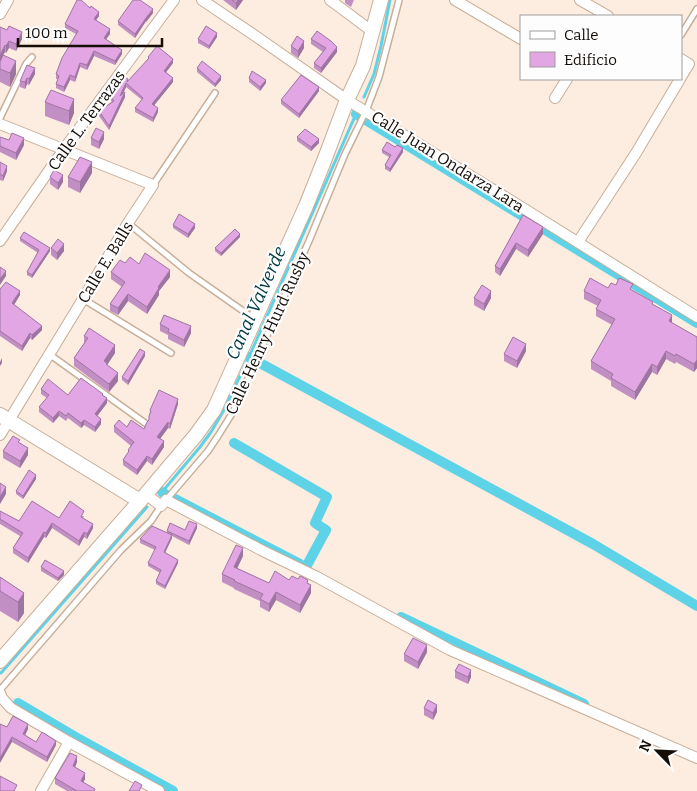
<svg xmlns="http://www.w3.org/2000/svg" width="697" height="791" font-family="Bitter,serif">
<style>
.lines{fill:none;stroke-linecap:round;stroke-linejoin:round}
.stream{stroke:#5ed2e6;stroke-width:3}
.canal{stroke:#5ed2e6;stroke-width:10}
.lane-casing{stroke:#c7ae99;stroke-width:8}
.street-casing{stroke:#c7ae99;stroke-width:12}
.secondary-casing{stroke:#c7ae99;stroke-width:16}
.lane{stroke:#fff;stroke-width:5}
.street{stroke:#fff;stroke-width:10}
.secondary{stroke:#fff;stroke-width:14}
.wall{fill:#c28fc5}
.shaded-wall{fill:#9e74a0}
.building{fill:#e2a6e5;stroke:#9e74a0}
.labels{text-anchor:middle;stroke-width:4.5;stroke-linejoin:round;paint-order:stroke}
.street-label{font-size:16px;fill:#160d07;stroke:#fdfdfd}
.water-label{font-size:18px;font-style:italic;fill:#013a43;stroke:#fdfdfd}
</style>
<rect width="100%" height="100%" fill="#fdede0"/>
<g class="lines">
<!-- stream -->
<g class="stream">
<polyline points="364,97 374,74 381,46 390,0"/>
<polyline points="162,492 200,447 211,432 224,410 249,357 356,114"/>
<polyline points="1,673 147,507"/>
</g>
<!-- canal -->
<g class="canal">
<polyline points="356,114 697,323"/>
<polyline points="249,357 593,544 697,606"/>
<polyline points="234,443 327,497 315,523 326,530 306,567"/>
<polyline points="162,492 165,494"/>
<polyline points="175,499 300,564"/>
<polyline points="401,617 584,704"/>
<polyline points="18,703 79,739 173,791"/>
</g>
<defs>
<g id="lane">
<polyline points="681,35 697,9"/>
<polyline points="0,118 26,64 32,57"/>
<polyline points="153,185 215,93"/>
<polyline points="128,223 189,273 253,318"/>
<polyline points="83,299 171,353"/>
<polyline points="49,354 145,423"/>
<polyline points="166,500 208,451 218,436 233,412 309,241 345,154 366,111 379,77 399,0"/>
<polyline points="0,690 121,550 151,521 161,506"/>
</g>
<g id="street">
<polyline points="202,0 254,35 347,100 523,208 697,317"/>
<polyline points="330,0 373,32"/>
<polyline points="455,0 521,39"/>
<polyline points="580,0 608,16"/>
<polyline points="0,14 8,0"/>
<polyline points="681,59 689,64 681,77"/>
<polyline points="555,98 567,79"/>
<polyline points="0,124 153,185 128,223 83,299 0,435"/>
<polyline points="0,241 64,149 174,0"/>
<polyline points="578,242 636,153 680,79"/>
<polyline points="146,494 161,506 166,500 263,551 317,577 450,650 697,758"/>
<polyline points="0,693 2,698 11,708 69,742 159,791"/>
<polyline points="41,791 69,742"/>
</g>
<g id="secondary">
<polyline points="0,415 140,501"/>
<polyline points="0,661 146,494 196,435 214,410 306,206 324,161 347,100 363,66 381,0"/>
</g>
</defs>
<!-- lane casing -->
<use href="#lane" class="lane-casing"/>
<!-- street casing -->
<use href="#street" class="street-casing"/>
<!-- secondary casing -->
<use href="#secondary" class="secondary-casing"/>
<!-- lane -->
<use href="#lane" class="lane"/>
<!-- street -->
<use href="#street" class="street"/>
<!-- secondary -->
<use href="#secondary" class="secondary"/>
</g>
<!-- wall -->
<g class="wall">
<polygon points="223,0 243,0 236,10"/>
<polygon points="345,0 354,0 351,7 345,3"/>
<polygon points="153,13 146,22 146,21 135,38 118,25 118,21"/>
<polygon points="99,16 96,20 110,34 106,39 122,54 115,65 94,56 87,70 80,67 75,82 70,80 64,92 56,88 56,84 58,79 56,79 56,74 76,34 65,28 65,24"/>
<polygon points="0,27 22,39 16,51 9,48 6,53 5,52"/>
<polygon points="217,37 209,49 198,43 198,39"/>
<polygon points="311,39 337,52 321,73 314,68 314,63 323,52 311,44"/>
<polygon points="291,46 304,48 298,58 291,53"/>
<polygon points="148,57 173,63 166,72 173,82 154,105 158,112 153,122 135,112 135,108 142,100 126,87 123,94 125,97 109,130 99,116 99,111 112,102 111,101 111,97 128,81 148,60"/>
<polygon points="0,62 16,74 10,87 0,82"/>
<polygon points="197,68 221,80 215,87 197,72"/>
<polygon points="35,74 29,85 27,84 25,89 20,87 20,81"/>
<polygon points="249,78 266,83 260,91 249,82"/>
<polygon points="319,91 299,118 281,104 281,100"/>
<polygon points="45,102 74,113 69,125 45,116"/>
<polygon points="0,137 24,145 16,160 0,152"/>
<polygon points="297,137 319,143 311,151 297,141"/>
<polygon points="91,138 104,139 99,149 91,145"/>
<polygon points="395,147 403,152 390,172 385,169 385,165 389,157 382,153 382,150"/>
<polygon points="0,162 7,171 3,181 0,180"/>
<polygon points="92,173 80,193 68,187 68,177"/>
<polygon points="50,177 63,182 58,190 50,184"/>
<polygon points="523,215 543,234 528,257 516,249 500,276 495,272 495,266"/>
<polygon points="173,225 195,228 188,238 173,228"/>
<polygon points="240,237 221,256 215,251 215,248"/>
<polygon points="20,238 50,251 32,278 27,275 27,272 38,253 20,241"/>
<polygon points="51,248 64,251 57,260 51,255"/>
<polygon points="125,263 139,264 170,277 159,291 159,295 147,314 128,301 118,315 110,311 110,304 122,287 111,279 111,272"/>
<polygon points="616,285 633,291 653,305 672,323 697,337 697,368 694,372 676,362 675,364 666,359 657,375 652,372 635,400 611,386 611,381 591,369 591,361 612,325 596,316 596,309 598,306 584,299 584,291 608,288"/>
<polygon points="0,289 20,295 14,305 42,330 32,340 30,338 22,351 0,336"/>
<polygon points="474,298 491,298 484,311 474,305"/>
<polygon points="160,324 191,333 184,347 168,339 168,335 160,331"/>
<polygon points="84,336 115,353 107,365 118,381 109,392 74,366 74,358 84,343"/>
<polygon points="526,351 517,368 504,361 504,354"/>
<polygon points="145,356 128,385 122,380 122,377"/>
<polygon points="41,389 68,395 103,396 107,403 97,416 101,424 95,432 84,425 81,428 68,418 66,421 59,416 53,423 39,412 39,407 47,398 41,394"/>
<polygon points="178,404 170,429 168,428 160,439 164,447 152,465 147,461 137,475 123,465 123,460 128,453 128,450 131,446 114,432 114,426 127,427 144,429 149,420 150,410"/>
<polygon points="20,443 28,455 20,468 3,458 3,451"/>
<polygon points="36,479 23,499 16,494 16,491"/>
<polygon points="0,511 19,521 84,516 83,518 93,528 87,539 84,537 79,546 52,528 46,538 44,537 28,563 13,553 13,548 20,536 0,524"/>
<polygon points="197,528 189,545 172,536 172,538 165,552 178,563 165,589 156,584 156,581 160,573 148,566 148,563 155,550 140,543 140,539 167,533 167,531 185,530"/>
<polygon points="243,556 237,568 269,583 289,580 298,579 308,583 311,593 300,613 276,600 269,612 260,607 260,601 234,589 234,588 222,582 222,574"/>
<polygon points="41,567 64,575 58,581 41,571"/>
<polygon points="0,577 24,593 24,613 18,622 0,611"/>
<polygon points="427,652 418,669 404,661 404,654"/>
<polygon points="455,671 471,677 468,684 455,678"/>
<polygon points="424,708 437,712 433,720 424,715"/>
<polygon points="7,727 28,729 25,735 36,742 56,745 47,762 12,742"/>
<polygon points="77,762 75,767 85,779 83,782 94,791 67,791 55,784 55,778"/>
</g>
<!-- shaded-wall -->
<g class="shaded-wall">
<polygon points="238,0 243,0 236,10 236,3"/>
<polygon points="153,9 153,13 146,22 146,18"/>
<polygon points="99,12 99,16 94,23 94,19"/>
<polygon points="146,18 146,21 135,38 135,34"/>
<polygon points="110,29 110,34 104,42 104,38"/>
<polygon points="22,32 22,39 16,51 16,44"/>
<polygon points="217,33 217,37 209,49 209,46"/>
<polygon points="9,41 9,48 6,53 6,46"/>
<polygon points="304,41 304,48 298,58 298,51"/>
<polygon points="5,45 5,52 0,62 0,55"/>
<polygon points="337,47 337,52 321,73 321,68"/>
<polygon points="122,50 122,54 115,65 115,61"/>
<polygon points="94,51 94,56 87,70 87,65"/>
<polygon points="173,59 173,63 164,75 164,71"/>
<polygon points="16,61 16,74 10,87 10,73"/>
<polygon points="80,63 80,67 75,82 75,77"/>
<polygon points="35,68 35,74 29,85 29,79"/>
<polygon points="70,75 70,80 64,92 64,87"/>
<polygon points="221,76 221,80 215,87 215,84"/>
<polygon points="27,78 27,84 25,89 25,82"/>
<polygon points="173,78 173,82 152,108 152,104"/>
<polygon points="266,80 266,83 260,91 260,87"/>
<polygon points="126,83 126,87 120,100 120,96"/>
<polygon points="319,87 319,91 299,118 299,114"/>
<polygon points="125,92 125,97 109,130 109,126"/>
<polygon points="74,99 74,113 69,125 69,111"/>
<polygon points="158,108 158,112 153,122 153,118"/>
<polygon points="104,132 104,139 99,149 99,142"/>
<polygon points="24,138 24,145 16,160 16,153"/>
<polygon points="319,139 319,143 311,151 311,147"/>
<polygon points="403,148 403,152 390,172 390,169"/>
<polygon points="92,162 92,173 80,193 80,182"/>
<polygon points="7,166 7,171 3,181 3,176"/>
<polygon points="63,175 63,182 58,190 58,183"/>
<polygon points="195,224 195,228 188,238 188,234"/>
<polygon points="543,227 543,234 528,257 528,250"/>
<polygon points="240,234 240,237 221,256 221,253"/>
<polygon points="516,243 516,249 500,276 500,269"/>
<polygon points="64,244 64,251 57,260 57,253"/>
<polygon points="50,248 50,251 32,278 32,275"/>
<polygon points="170,270 170,277 159,291 159,295 147,314 147,307 158,287"/>
<polygon points="6,271 6,276 0,285 0,279"/>
<polygon points="20,291 20,295 12,308 12,303"/>
<polygon points="491,291 491,298 484,311 484,304"/>
<polygon points="128,294 128,301 118,315 118,308"/>
<polygon points="672,315 672,323 669,321"/>
<polygon points="42,326 42,330 32,340 32,335"/>
<polygon points="191,326 191,333 184,347 184,340"/>
<polygon points="30,333 30,338 22,351 22,346"/>
<polygon points="526,344 526,351 517,368 517,361"/>
<polygon points="115,345 115,353 107,365 104,361"/>
<polygon points="666,351 666,359 657,375 657,367"/>
<polygon points="145,352 145,356 128,385 128,381"/>
<polygon points="2,358 2,363 0,366 0,362"/>
<polygon points="697,360 697,368 694,372 694,364"/>
<polygon points="652,364 652,372 635,400 635,392"/>
<polygon points="118,373 118,381 109,392 109,384"/>
<polygon points="107,398 107,403 95,419 95,414"/>
<polygon points="178,399 178,404 170,429 170,424"/>
<polygon points="59,411 59,416 53,423 53,418"/>
<polygon points="101,419 101,424 95,432 95,427"/>
<polygon points="84,420 84,425 81,428 81,423"/>
<polygon points="168,422 168,428 157,443 157,437"/>
<polygon points="164,441 164,447 152,465 152,459"/>
<polygon points="28,448 28,455 20,468 20,461"/>
<polygon points="147,456 147,461 137,475 137,470"/>
<polygon points="36,475 36,479 23,499 23,496"/>
<polygon points="6,487 6,494 0,504 0,497"/>
<polygon points="52,523 52,528 46,538 46,533"/>
<polygon points="93,524 93,528 87,539 87,534"/>
<polygon points="197,524 197,528 189,545 189,541"/>
<polygon points="44,532 44,537 28,563 28,558"/>
<polygon points="84,532 84,537 79,546 79,541"/>
<polygon points="172,535 172,538 164,555 164,552"/>
<polygon points="243,548 243,556 234,575 234,567"/>
<polygon points="178,560 178,563 165,589 165,586"/>
<polygon points="64,571 64,575 58,581 58,578"/>
<polygon points="311,585 311,593 300,613 300,605"/>
<polygon points="276,592 276,600 269,612 269,604"/>
<polygon points="24,593 24,613 18,622 18,602"/>
<polygon points="427,645 427,652 418,669 418,662"/>
<polygon points="471,670 471,677 468,684 468,677"/>
<polygon points="437,705 437,712 433,720 433,713"/>
<polygon points="28,724 28,729 23,739 23,734"/>
<polygon points="12,737 12,742 0,763 0,758"/>
<polygon points="56,741 56,745 47,762 47,757"/>
<polygon points="77,756 77,762 73,772 73,766"/>
<polygon points="85,773 85,779 81,787 81,781"/>
</g>
<!-- building -->
<g class="building">
<polygon points="77,0 81,0 90,8 91,6 99,12 94,19 110,29 104,38 122,50 115,61 94,51 87,65 80,63 75,77 70,75 64,87 56,84 59,76 56,74 62,58 78,31 65,24"/>
<polygon points="133,0 140,0 153,9 146,18 135,34 118,21"/>
<polygon points="232,0 238,0 236,3"/>
<polygon points="9,26 22,32 16,44 9,41 6,46 5,45 0,55 0,27 7,30"/>
<polygon points="206,26 217,33 209,46 198,39"/>
<polygon points="317,31 331,41 337,47 321,68 314,63 326,48 311,39"/>
<polygon points="297,36 304,41 298,51 291,46"/>
<polygon points="157,46 173,59 164,71 173,78 152,104 158,108 153,118 135,108 143,98 126,83 120,96 125,92 109,126 99,111 114,101 111,97 125,77 128,79 127,82 149,58 148,57"/>
<polygon points="3,55 16,61 10,73 0,69 0,62"/>
<polygon points="202,61 221,76 215,84 197,68"/>
<polygon points="27,65 35,68 29,79 27,78 25,82 20,81"/>
<polygon points="252,71 266,80 260,87 249,78"/>
<polygon points="301,75 319,87 299,114 281,100"/>
<polygon points="51,90 74,99 69,111 45,102"/>
<polygon points="96,128 104,132 99,142 91,138"/>
<polygon points="305,129 319,139 311,147 297,137"/>
<polygon points="12,133 24,138 16,153 0,146 0,137 9,140"/>
<polygon points="387,142 395,147 397,145 403,148 390,169 385,165 391,155 382,150"/>
<polygon points="80,157 92,162 80,182 68,177"/>
<polygon points="0,162 7,166 3,176 0,174"/>
<polygon points="54,170 63,175 58,183 50,177"/>
<polygon points="179,214 195,224 188,234 173,225"/>
<polygon points="523,215 543,227 528,250 516,243 500,269 495,266"/>
<polygon points="235,229 240,234 221,253 215,248"/>
<polygon points="24,232 50,248 32,275 27,272 39,250 20,238"/>
<polygon points="58,239 64,244 57,253 51,248"/>
<polygon points="145,253 170,270 158,287 159,288 147,307 128,294 118,308 110,304 125,282 111,272 120,260 125,263 130,257 139,264"/>
<polygon points="0,267 6,271 0,279"/>
<polygon points="590,278 608,288 611,283 616,285 619,278 633,284 630,289 653,302 652,304 672,315 669,321 697,337 697,360 694,364 676,354 675,356 666,351 657,367 652,364 635,392 611,378 613,374 591,361 615,319 596,309 601,300 584,291"/>
<polygon points="6,282 20,291 12,303 42,326 32,335 30,333 22,346 0,331 0,289"/>
<polygon points="482,285 491,291 484,304 474,298"/>
<polygon points="164,315 191,326 184,340 168,332 169,329 160,324"/>
<polygon points="89,328 115,345 104,361 107,363 106,364 118,373 109,384 74,358 88,338 84,336"/>
<polygon points="513,337 526,344 517,361 504,354"/>
<polygon points="140,349 145,352 128,381 122,377"/>
<polygon points="81,378 103,394 102,395 107,398 95,414 101,419 95,427 84,420 81,423 68,413 66,416 59,411 53,418 39,407 49,395 41,389 48,379 68,395"/>
<polygon points="159,390 178,399 170,424 168,422 157,437 164,441 152,459 147,456 137,470 123,460 129,451 128,450 134,442 114,426 119,420 127,427 131,420 144,429 147,422 149,420 149,416 151,411 150,410"/>
<polygon points="13,436 20,440 18,442 28,448 20,461 3,451"/>
<polygon points="29,470 36,475 23,496 16,491"/>
<polygon points="0,483 6,487 0,497"/>
<polygon points="32,501 59,518 70,501 84,511 81,517 93,524 87,534 84,532 79,541 52,523 46,533 44,532 28,558 13,548 23,533 0,519 0,511 19,521"/>
<polygon points="189,521 197,524 189,541 167,531 170,523 185,530"/>
<polygon points="152,526 172,535 164,552 178,560 165,586 156,581 161,570 148,563 156,547 140,539"/>
<polygon points="236,545 243,548 234,567 269,583 275,571 289,580 292,576 298,579 300,576 308,580 307,583 311,585 300,605 276,592 269,604 260,599 263,594 234,581 235,580 222,574"/>
<polygon points="45,560 64,571 58,578 41,567"/>
<polygon points="0,577 24,593 18,602 0,591"/>
<polygon points="413,638 427,645 418,662 404,654"/>
<polygon points="459,664 471,670 468,677 455,671"/>
<polygon points="428,700 437,705 433,713 424,708"/>
<polygon points="13,716 28,724 23,734 36,742 42,732 56,741 47,757 12,737 0,758 0,724 7,727"/>
<polygon points="70,753 77,756 73,766 85,773 81,781 95,789 94,791 77,791 55,778"/>
<polygon points="0,776 17,785 14,791 0,791"/>
<polygon points="135,781 142,785 139,791 129,791"/>
</g>
<g class="labels">
<!-- street labels -->
<g class="street-label">
<text transform="translate(86 120) rotate(-54)" y="6">Calle L. Terrazas</text>
<text transform="translate(448 161) rotate(32)" y="6">Calle Juan Ondarza Lara</text>
<text transform="translate(105 262) rotate(-59)" y="6">Calle E. Balls</text>
<text transform="translate(267 333) rotate(-65)" y="6">Calle Henry Hurd Rusby</text>
</g>
<!-- water labels -->
<g class="water-label">
<text transform="translate(256 303) rotate(-66)" y="6">Canal Valverde</text>
</g>
</g>
<!-- legend -->
<rect x="520" y="15" width="162" height="65" fill="#fdfdfd" stroke="#a19d9b"/>
<rect x="530" y="31" width="25" height="8" fill="#ffffff" stroke="#a19d9b"/>
<text x="564" y="40" font-size="15" fill="#160d07">Calle</text>
<rect x="530" y="52" width="25" height="15" fill="#e2a6e5" stroke="#a19d9b"/>
<text x="564" y="65" font-size="15" fill="#160d07">Edificio</text>
<!-- north arrow -->
<g transform="translate(657 751) rotate(294)" stroke="#fdfdfd" stroke-width="4" paint-order="stroke">
<path d="M0-4L9 19L0 12L-9 19Z" fill="#160d07"/>
<text y="-8" font-size="14" font-weight="bold" text-anchor="middle" fill="#160d07">N</text>
</g>
<!-- scale -->
<path d="M18 38v8h144v-8" fill="none" stroke="#160d07" stroke-width="2.5"/>
<text x="25" y="38" font-size="15" fill="#160d07" stroke="#fdfdfd" stroke-width="4" paint-order="stroke">100 m</text>
</svg>
